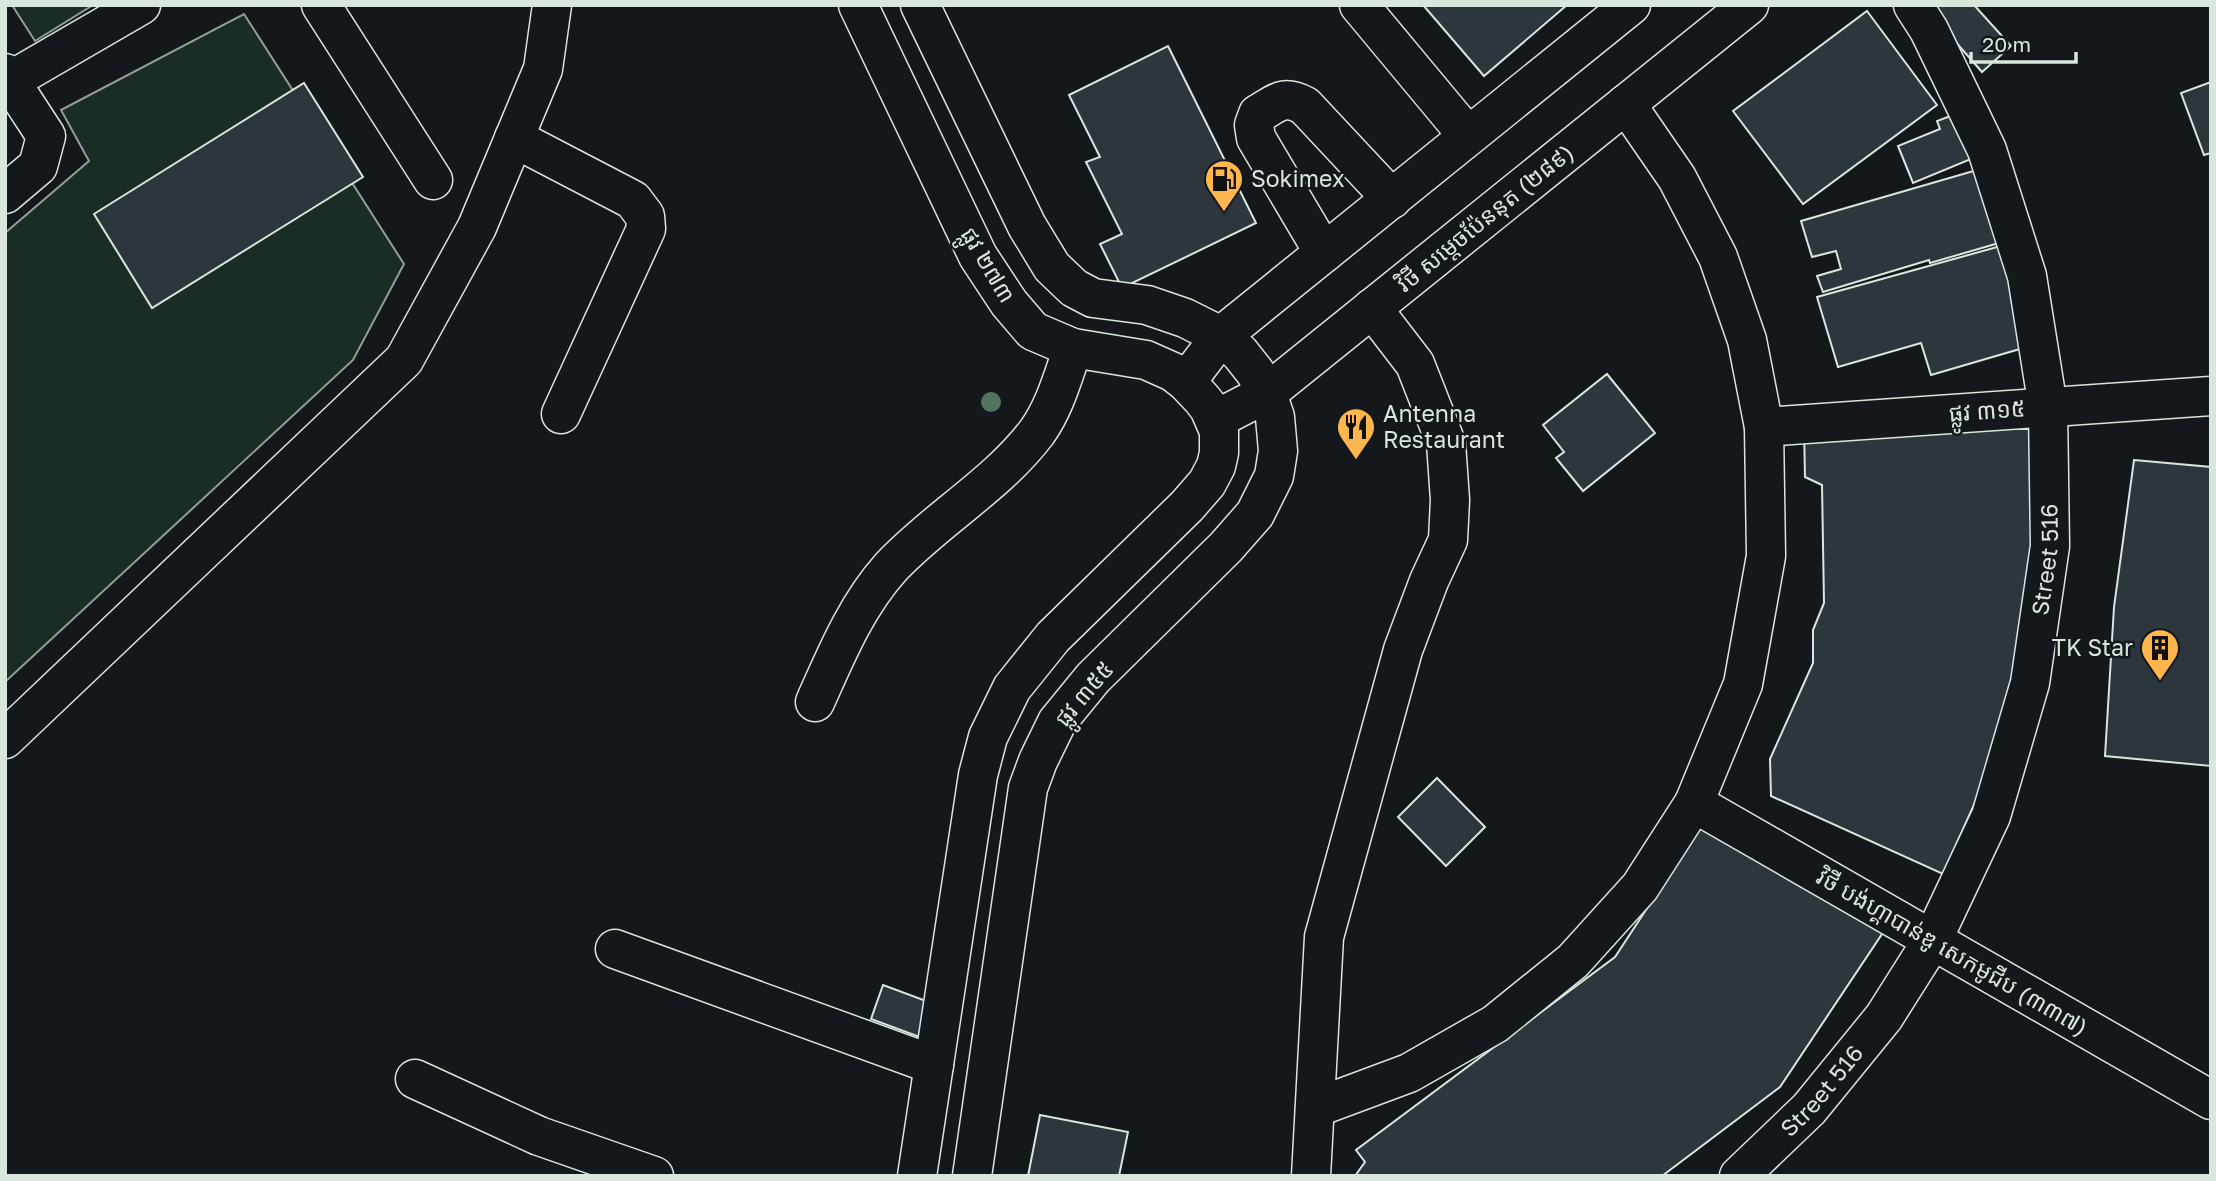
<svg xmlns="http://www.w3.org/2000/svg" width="2216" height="1181" font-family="'Golos Text','Noto Sans Khmer',sans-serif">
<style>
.green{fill:#1a2d24;stroke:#939e99;stroke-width:2}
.building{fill:#2c363c;stroke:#d8e6dc;stroke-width:2}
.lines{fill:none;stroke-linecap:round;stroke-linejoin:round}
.minor-casing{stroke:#d8e6dc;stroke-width:41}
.major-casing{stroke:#d8e6dc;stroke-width:41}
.minor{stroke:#14181c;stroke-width:38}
.major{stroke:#14181c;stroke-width:38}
.tree{fill:#55745f}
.labels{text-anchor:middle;stroke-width:5;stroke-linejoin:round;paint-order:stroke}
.poi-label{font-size:23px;fill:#d8e6dc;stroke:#14181c;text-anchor:start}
.street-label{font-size:23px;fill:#d8e6dc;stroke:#14181c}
</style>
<rect width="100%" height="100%" fill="#14181c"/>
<!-- green -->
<g class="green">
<polygon points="12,5 93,5 35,41"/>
<polygon points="244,14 404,264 353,360 5,682 5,233 89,161 61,110"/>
</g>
<!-- building -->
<g class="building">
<polygon points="1423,5 1567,5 1484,76"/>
<polygon points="1923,5 1974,5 2011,46 1982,72"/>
<polygon points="1867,11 1937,105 1803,204 1733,111"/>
<polygon points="1168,46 1256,223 1122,288 1100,244 1122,234 1086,162 1100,157 1069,95"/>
<polygon points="2211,82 2211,153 2204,155 2181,93"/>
<polygon points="304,83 363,177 152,308 94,214"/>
<polygon points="1953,115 1971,159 1913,183 1898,146 1940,129 1937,121"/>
<polygon points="1977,170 1999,243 1930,263 1929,260 1823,292 1817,276 1841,269 1836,251 1812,257 1801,221"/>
<polygon points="2008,244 2037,344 1931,375 1921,343 1838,367 1817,297"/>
<polygon points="1607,374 1655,433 1583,491 1556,458 1564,452 1543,425"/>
<polygon points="1804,427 2044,429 2028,684 1943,874 1771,796 1770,759 1813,663 1813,630 1824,603 1822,485 1805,477"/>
<polygon points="2134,460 2211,467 2211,766 2105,756 2114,607"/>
<polygon points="1437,778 1485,827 1446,866 1398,817"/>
<polygon points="1701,826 1884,931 1780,1087 1662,1176 1355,1176 1365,1162 1356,1150 1615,957"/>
<polygon points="883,985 937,1005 925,1039 871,1019"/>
<polygon points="1040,1115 1128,1132 1119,1176 1028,1176"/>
</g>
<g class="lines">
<defs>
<g id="minor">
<polyline points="321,5 433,180"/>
<polyline points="1359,5 1468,136"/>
<polyline points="5,73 46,136 38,166 5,194"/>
<polyline points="10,81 141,5"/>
<polyline points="514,138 633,200 645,216 646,229 561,414"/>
<path d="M 1324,253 L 1256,138 L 1254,125 L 1258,114 C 1277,103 1283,94 1305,106 L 1392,199"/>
<polyline points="1764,427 2211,396"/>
<path d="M 815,702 C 836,655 856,606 891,567 C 936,519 997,485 1037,432 C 1055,407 1063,376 1073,348"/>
<polyline points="5,739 404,360 477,227 543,69 552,5"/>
<polyline points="1694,803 2211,1100"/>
<polyline points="615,949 934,1065"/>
<polyline points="415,1079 539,1136 654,1176"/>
<polyline points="1315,1108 1409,1073 1495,1024 1573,961 1640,887 1694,803 1743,684 1766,556 1764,427 1747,340 1718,257 1677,178 1626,104"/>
<polyline points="1311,1176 1324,937 1403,650 1429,581 1448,540 1450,500 1446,443 1415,364 1372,308"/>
<path id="s1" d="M 1739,1176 L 1809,1109 L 1884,1017 L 1932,941 L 1991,816 L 2030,683 L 2050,546 L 2048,407 L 2027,276 L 1987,150 L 1929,30 L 1913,5"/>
</g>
<g id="major">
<polyline points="858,5 978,256 1009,303 1033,331 1073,348 1146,360 1173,372 1186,382 1202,399 1209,408 1219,431 1219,453 1216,466 1207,483 1187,506 1053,637 1012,688 988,737 978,775 917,1176"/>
<polyline points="920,5 1027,226 1052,267 1074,288 1093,298 1147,305 1185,318 1221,336 1240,353 1255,372 1267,393 1275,417 1278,451 1274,476 1255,514 1226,547 1093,678 1057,722 1038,761 1028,788 972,1176"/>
<polyline points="1186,382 1221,336 1631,5"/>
<polyline points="1215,420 1267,393 1749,5"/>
</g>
</defs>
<!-- minor casing -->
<use href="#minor" class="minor-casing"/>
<!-- major casing -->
<use href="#major" class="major-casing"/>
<!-- minor -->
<use href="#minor" class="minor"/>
<!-- major -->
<use href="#major" class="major"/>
</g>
<!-- trees -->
<circle class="tree" cx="991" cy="402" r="10"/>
<!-- icons -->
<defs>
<symbol id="fuel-pin" viewBox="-11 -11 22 30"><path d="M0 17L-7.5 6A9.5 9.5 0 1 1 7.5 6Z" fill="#ffb74d" stroke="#14181c"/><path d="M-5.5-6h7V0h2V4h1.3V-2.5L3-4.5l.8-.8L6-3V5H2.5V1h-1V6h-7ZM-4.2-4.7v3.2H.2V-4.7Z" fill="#111"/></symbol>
<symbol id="restaurant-pin" viewBox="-11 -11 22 30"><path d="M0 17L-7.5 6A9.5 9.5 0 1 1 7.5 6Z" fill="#ffb74d" stroke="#14181c"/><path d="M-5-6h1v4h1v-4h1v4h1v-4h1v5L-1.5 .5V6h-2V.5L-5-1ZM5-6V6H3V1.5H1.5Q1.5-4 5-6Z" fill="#111"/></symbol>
<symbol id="building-pin" viewBox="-11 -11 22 30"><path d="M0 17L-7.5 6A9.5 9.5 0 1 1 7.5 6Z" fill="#ffb74d" stroke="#14181c"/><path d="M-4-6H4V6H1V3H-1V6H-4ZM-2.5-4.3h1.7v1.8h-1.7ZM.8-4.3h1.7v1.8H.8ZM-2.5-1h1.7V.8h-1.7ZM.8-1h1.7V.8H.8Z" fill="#111"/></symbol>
</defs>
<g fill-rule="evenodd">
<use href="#fuel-pin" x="1202" y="157" width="44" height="60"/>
<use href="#restaurant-pin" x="1334" y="405" width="44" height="60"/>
<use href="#building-pin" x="2138" y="626" width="44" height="60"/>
</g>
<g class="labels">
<!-- poi labels -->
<g class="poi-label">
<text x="1251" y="187">Sokimex</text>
<text x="1383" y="422">Antenna<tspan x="1383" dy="26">Restaurant</tspan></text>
<text x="2133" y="656" text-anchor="end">TK Star</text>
</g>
<!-- street labels -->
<g class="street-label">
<text transform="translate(1485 218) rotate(-39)" y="8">វិថី សម្តេចប៉ែននុត (២៨៩)</text>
<text transform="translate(988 265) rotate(59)" y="8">ផ្លូវ ២៧៣</text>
<text transform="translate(1987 411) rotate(-4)" y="8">ផ្លូវ ៣១៥</text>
<text dy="8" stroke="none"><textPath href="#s1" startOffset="707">Street 516</textPath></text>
<text transform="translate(1084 694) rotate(-50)" y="8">ផ្លូវ ៣៥៥</text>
<text transform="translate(1952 952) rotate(30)" y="8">វិថី បង់ហ្គាបាន់ឌូ សេកមូជីប (៣៣៧)</text>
<text dy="8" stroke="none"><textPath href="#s1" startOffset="119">Street 516</textPath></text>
</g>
</g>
<!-- border -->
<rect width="2216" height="1181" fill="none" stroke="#d8e6dc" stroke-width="14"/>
<!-- scale -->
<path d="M1971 52v10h105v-10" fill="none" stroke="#d8e6dc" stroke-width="3.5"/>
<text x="1982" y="52" font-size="21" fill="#d8e6dc" stroke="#14181c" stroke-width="5" paint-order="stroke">20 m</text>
</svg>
